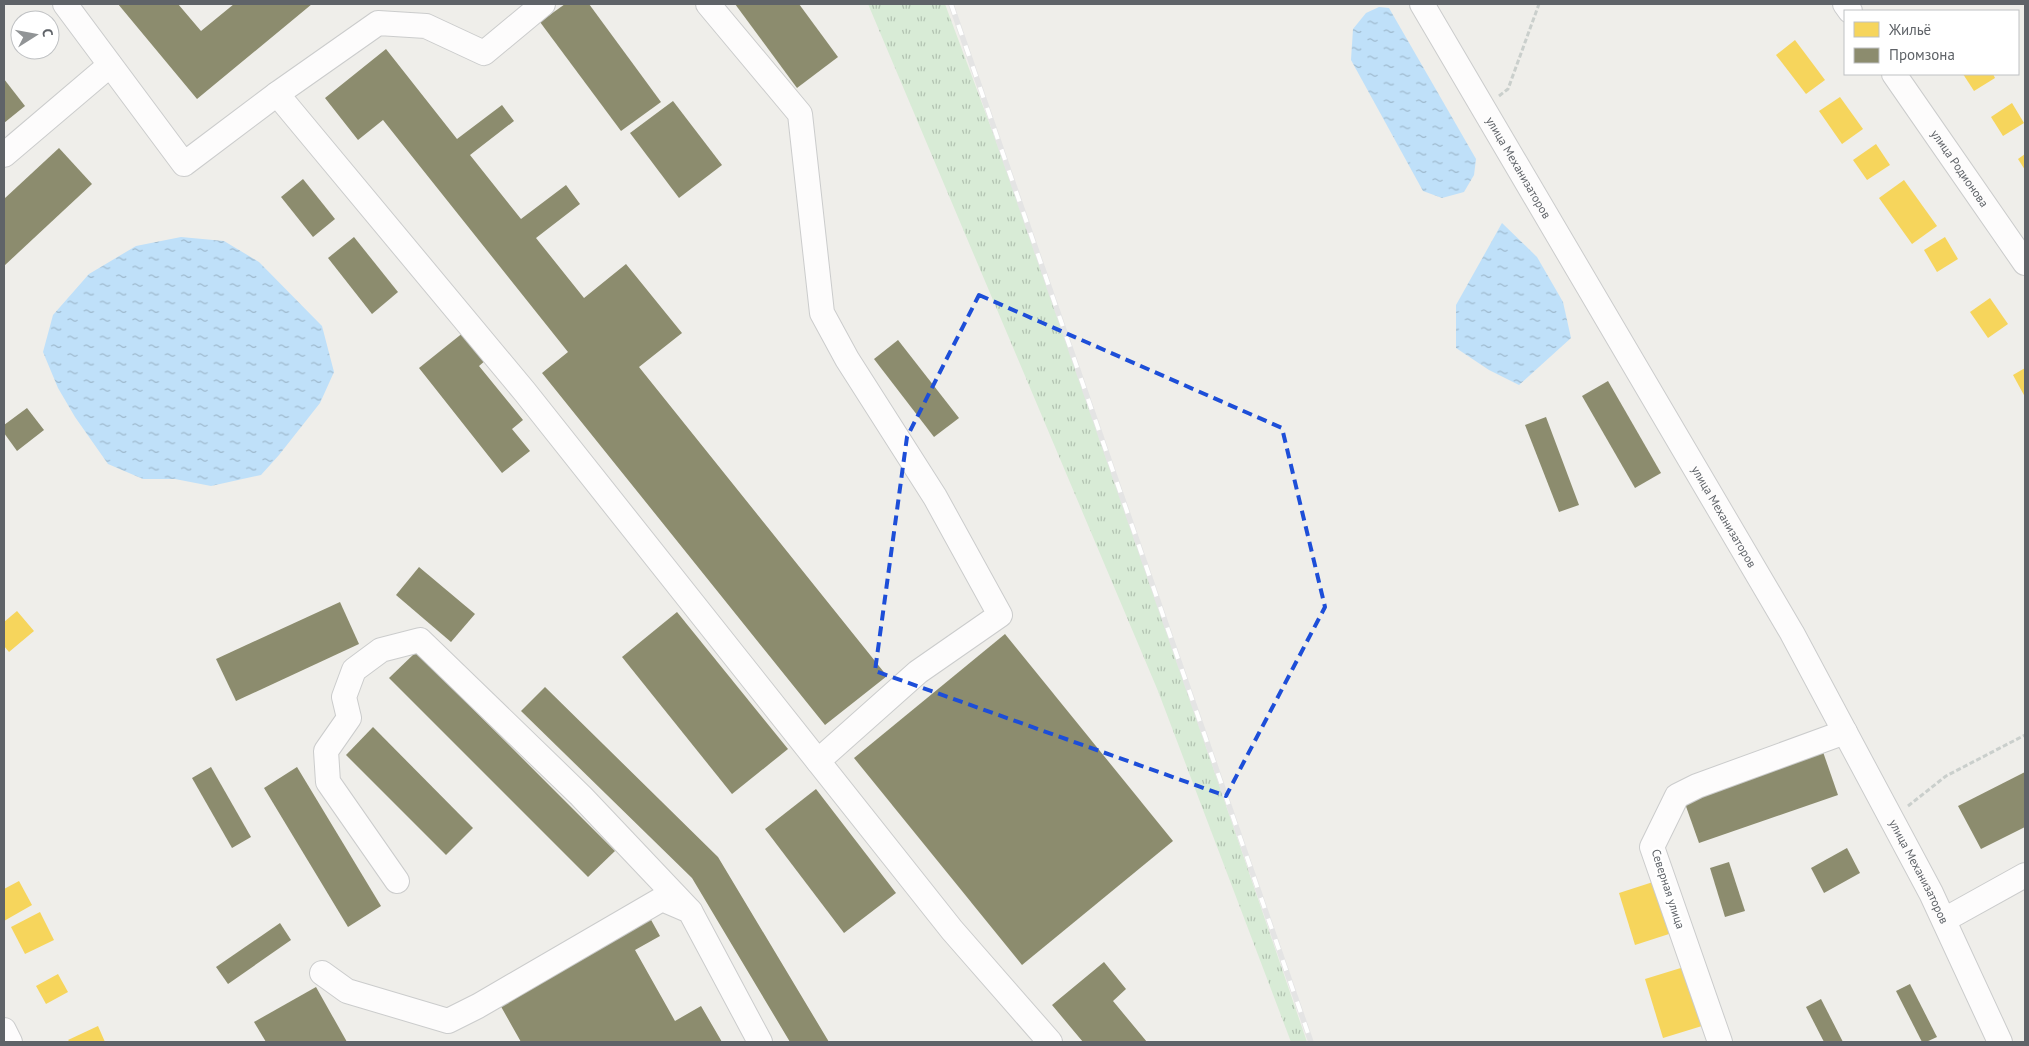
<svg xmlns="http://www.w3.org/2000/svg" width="2029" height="1046" font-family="'PT Sans',sans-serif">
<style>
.grass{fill:url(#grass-tufts)}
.water{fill:url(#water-ripples)}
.homes{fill:#f6d55c}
.industry{fill:#8c8c6e}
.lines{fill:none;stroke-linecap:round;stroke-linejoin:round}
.minor-casing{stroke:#cbcccc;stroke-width:26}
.path{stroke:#cacfcc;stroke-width:3;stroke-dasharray:5 2.5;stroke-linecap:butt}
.minor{stroke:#fdfcfc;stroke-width:24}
.rail-casing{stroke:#e4e4e4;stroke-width:5.5}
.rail{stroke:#fff;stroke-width:4;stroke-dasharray:11;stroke-linecap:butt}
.marked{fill:none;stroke:#1d4ed8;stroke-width:4;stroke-dasharray:10 6;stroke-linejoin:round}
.labels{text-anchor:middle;stroke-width:5;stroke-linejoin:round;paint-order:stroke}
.street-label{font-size:12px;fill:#5f6368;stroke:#fff}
</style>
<defs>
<pattern id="grass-tufts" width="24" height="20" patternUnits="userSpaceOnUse" patternTransform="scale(1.25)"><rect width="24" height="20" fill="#d8ebd6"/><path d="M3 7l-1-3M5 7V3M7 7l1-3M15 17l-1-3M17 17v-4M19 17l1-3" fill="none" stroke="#b2c2b1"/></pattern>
<pattern id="water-ripples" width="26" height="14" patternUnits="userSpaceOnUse" patternTransform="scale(1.25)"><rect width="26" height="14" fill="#bfe0f9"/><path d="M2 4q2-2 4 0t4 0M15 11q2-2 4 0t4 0" fill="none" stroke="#9eb9cd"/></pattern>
</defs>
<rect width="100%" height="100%" fill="#efeeea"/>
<!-- grass -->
<polygon class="grass" points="868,4 945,4 1031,235 1307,1042 1291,1042 1158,691"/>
<!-- water -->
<g class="water">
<polygon points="1379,7 1389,8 1476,159 1474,175 1464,192 1442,198 1423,191 1351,60 1353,29 1366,13"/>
<polygon points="1502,223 1537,257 1563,302 1571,338 1519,385 1489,370 1456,348 1456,305"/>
<polygon points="181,237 224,241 259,262 322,326 334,372 320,403 279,455 261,475 211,486 175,479 143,479 108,464 75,417 58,388 43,352 53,315 89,274 136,246"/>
</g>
<!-- homes -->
<g class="homes">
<polygon points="1795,40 1825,80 1806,94 1776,55"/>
<polygon points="1963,74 1993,74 1995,78 1974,91"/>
<polygon points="1840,97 1863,129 1842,144 1819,111"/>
<polygon points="2012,103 2024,123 2003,136 1991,117"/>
<polygon points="1876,144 1890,165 1867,180 1853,160"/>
<polygon points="2025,154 2025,170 2018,159"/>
<polygon points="1904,180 1937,226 1912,244 1879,198"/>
<polygon points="1945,237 1958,259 1937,272 1924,250"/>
<polygon points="1990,298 2008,324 1988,338 1970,312"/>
<polygon points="2025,368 2025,397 2013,375"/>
<polygon points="17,611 34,631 9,652 4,646 4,622"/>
<polygon points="19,881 32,905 4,921 4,889"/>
<polygon points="1653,882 1669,934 1635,945 1619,893"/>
<polygon points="40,912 54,940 25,954 11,927"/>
<polygon points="1684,967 1702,1026 1663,1038 1645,979"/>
<polygon points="58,974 68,992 46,1004 36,986"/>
<polygon points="98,1026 105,1042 70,1042 68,1040"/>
</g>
<!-- industry -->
<g class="industry">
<polygon points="118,4 178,4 201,31 234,4 312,4 197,99"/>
<polygon points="565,4 589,4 661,102 621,131 540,22"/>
<polygon points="735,4 799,4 838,57 797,88"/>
<polygon points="386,49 457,139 502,105 514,121 470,155 521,219 566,185 580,204 536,238 584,298 626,264 682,333 639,367 887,676 825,725 542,373 568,352 383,120 358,140 325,98"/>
<polygon points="4,79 25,106 4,123"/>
<polygon points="673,101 722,165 679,198 630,133"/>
<polygon points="59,148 92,184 4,266 4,199"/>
<polygon points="303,179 335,219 313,237 281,197"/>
<polygon points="354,237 398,292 372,314 328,258"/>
<polygon points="464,332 486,360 479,366 523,420 512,429 530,451 502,473 419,368"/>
<polygon points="898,340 959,418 934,437 874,359"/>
<polygon points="1608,381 1661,473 1635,488 1582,396"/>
<polygon points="27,408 44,430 17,451 4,433 4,425"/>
<polygon points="1546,417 1579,505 1559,512 1525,425"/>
<polygon points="419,567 475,614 451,642 396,595"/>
<polygon points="340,602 359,644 236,701 216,659"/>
<polygon points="677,612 788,749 732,794 622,657"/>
<polygon points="1005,634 1173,841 1022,965 854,758"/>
<polygon points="416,652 615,851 588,877 389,678"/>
<polygon points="545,687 718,857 829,1042 790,1042 692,878 521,711"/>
<polygon points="373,727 473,828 446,855 346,755"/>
<polygon points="1822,749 1838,795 1699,843 1683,798"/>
<polygon points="211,767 251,837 232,848 192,778"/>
<polygon points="297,767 381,906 348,927 264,788"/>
<polygon points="2025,772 2025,827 1981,849 1958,806"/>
<polygon points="816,789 896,893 844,933 765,829"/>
<polygon points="1847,848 1860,873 1824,893 1811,868"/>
<polygon points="1729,862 1745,911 1725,917 1710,868"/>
<polygon points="650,918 660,936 635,950 675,1021 701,1006 722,1042 521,1042 499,1003"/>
<polygon points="280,923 291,940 228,984 216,967"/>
<polygon points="1104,962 1126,989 1113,1001 1147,1042 1083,1042 1052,1005"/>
<polygon points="1910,984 1937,1037 1926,1042 1922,1042 1896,991"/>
<polygon points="316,987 347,1042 266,1042 254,1022"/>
<polygon points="1821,999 1843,1042 1824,1042 1806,1007"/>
</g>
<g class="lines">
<defs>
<g id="minor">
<polyline points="65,4 184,164 277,94 525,392 952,930 1050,1042"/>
<polyline points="708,4 800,114 822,313 847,359 935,497 1000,615 918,672 818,761"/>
<path id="s1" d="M 1422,4 L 1792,633 L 1931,893 L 2000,1042"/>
<polyline points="1845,4 1850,11"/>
<path id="s2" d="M 1894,74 L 2025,263"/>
<polyline points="277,94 378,23 426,26 484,53 543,4"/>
<polyline points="4,155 110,65"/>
<polyline points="397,881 328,782 326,751 349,718 344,697 354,670 381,650 420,640 581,796 690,911"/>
<polyline points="1944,920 2025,875"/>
<polyline points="322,973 347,991 448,1021 478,1006 662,899 690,911 760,1042"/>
<polyline points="4,1030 10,1042"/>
<polyline points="1720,1042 1652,847 1677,796 1697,786 1845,732"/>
</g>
</defs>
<!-- minor casing -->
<use href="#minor" class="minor-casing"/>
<!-- path -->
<g class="path">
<polyline points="1499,96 1508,89 1539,4"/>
<polyline points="1908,806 1946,776 2025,735"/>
</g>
<!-- minor -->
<use href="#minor" class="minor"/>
<defs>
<polyline id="rail" points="951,4 1311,1042"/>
</defs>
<!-- rail casing -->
<use href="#rail" class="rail-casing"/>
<!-- rail -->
<use href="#rail" class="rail"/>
</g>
<!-- marked area -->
<path class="marked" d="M 979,295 L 1282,428 L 1325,607 L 1226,796 L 875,671 L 907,437 Z"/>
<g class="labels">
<!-- street labels -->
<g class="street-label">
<text dy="4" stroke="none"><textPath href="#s1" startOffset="190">улица Механизаторов</textPath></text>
<text dy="4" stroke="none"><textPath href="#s2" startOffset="115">улица Родионова</textPath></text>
<text dy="4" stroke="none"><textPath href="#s1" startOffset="595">улица Механизаторов</textPath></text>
<text dy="4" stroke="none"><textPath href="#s1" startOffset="1000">улица Механизаторов</textPath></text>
<text transform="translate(1668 889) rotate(72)" y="4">Северная улица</text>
</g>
</g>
<!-- border -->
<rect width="2029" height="1046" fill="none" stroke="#5f6368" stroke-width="10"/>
<!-- legend -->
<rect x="1844" y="10" width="175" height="65" fill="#ffffff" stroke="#bfc1c3"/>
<rect x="1854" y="22" width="25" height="15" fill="#f6d55c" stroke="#bfc1c3"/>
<text x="1889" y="35" font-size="15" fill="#5f6368">Жильё</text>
<rect x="1854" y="48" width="25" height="15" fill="#8c8c6e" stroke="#bfc1c3"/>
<text x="1889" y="60" font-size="15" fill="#5f6368">Промзона</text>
<!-- north arrow -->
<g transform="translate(35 35) rotate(79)"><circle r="24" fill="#ffffff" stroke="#bfc1c3"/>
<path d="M0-4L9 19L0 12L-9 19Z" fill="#919496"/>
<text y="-8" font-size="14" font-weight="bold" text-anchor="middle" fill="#5f6368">С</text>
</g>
</svg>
